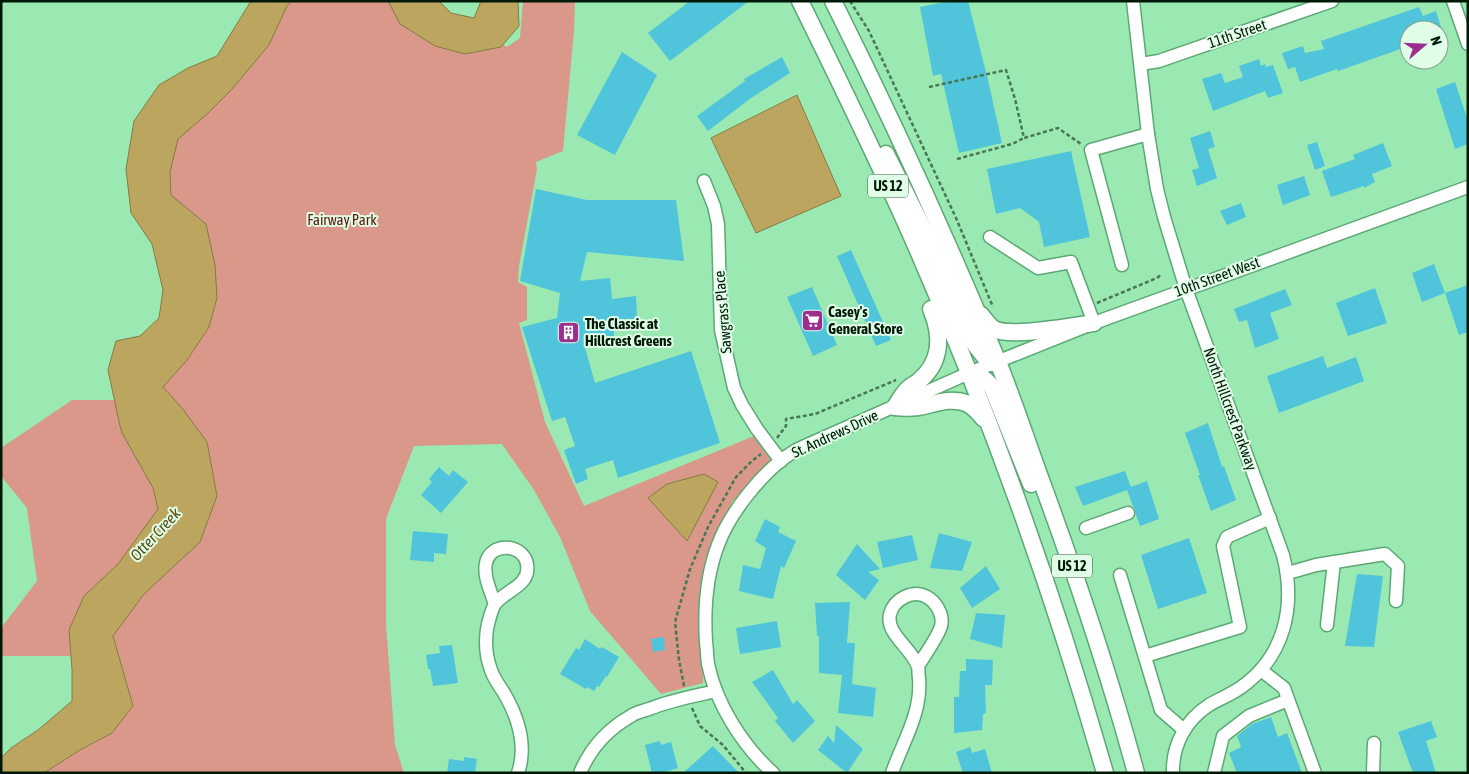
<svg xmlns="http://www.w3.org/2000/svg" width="1469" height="774" font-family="'Asap Condensed',sans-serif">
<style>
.green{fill:#d9988a}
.water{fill:#bca65f;stroke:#847b44}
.building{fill:#50c4db}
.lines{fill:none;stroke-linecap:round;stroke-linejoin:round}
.minor-casing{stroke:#5ba874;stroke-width:15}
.major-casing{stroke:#5ba874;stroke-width:19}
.path{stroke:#477755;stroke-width:2.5;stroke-dasharray:4 2.5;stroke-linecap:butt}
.minor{stroke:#fff;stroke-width:12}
.major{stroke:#fff;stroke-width:16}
.labels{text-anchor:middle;stroke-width:4;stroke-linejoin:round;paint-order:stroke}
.shield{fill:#e0fee7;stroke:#435d4a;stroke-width:1}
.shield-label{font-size:14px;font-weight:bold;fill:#001806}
.street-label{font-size:15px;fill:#001806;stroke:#e0fee7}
.park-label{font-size:15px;fill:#5b190b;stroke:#e0fee7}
.poi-label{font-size:15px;font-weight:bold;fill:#001806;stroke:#e0fee7;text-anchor:start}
.water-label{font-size:16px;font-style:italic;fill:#5b4c14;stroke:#e0fee7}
</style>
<rect width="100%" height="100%" fill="#9be9b2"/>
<!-- green -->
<polygon class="green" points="274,1 413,1 481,32 507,47 520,38 523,1 575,1 574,31 563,151 536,162 537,169 519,266 518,282 527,287 527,320 519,323 545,422 584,506 754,436 771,460 732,502 702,578 703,683 661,694 590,611 560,537 534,490 502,444 414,446 386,519 386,624 395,745 404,773 19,773 83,711 86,656 1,656 1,628 37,581 27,508 1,476 1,448 72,400 133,400 171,344 151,159"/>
<!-- water -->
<g class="water">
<polygon points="251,1 292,1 287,6 269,45 232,89 206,115 178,139 170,172 171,195 206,224 215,265 217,298 209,327 187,360 163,387 182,408 207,442 217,496 200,542 144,594 113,636 133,706 112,733 80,750 44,773 1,773 1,758 11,748 38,730 72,701 72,670 69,630 84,596 118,564 158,509 153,488 122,433 120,426 108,370 116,341 140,336 159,318 163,290 152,244 131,213 126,169 134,121 159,85 188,68 217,56"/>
<polygon points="388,1 439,1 451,13 474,18 481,1 518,1 519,26 501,47 465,54 435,46 400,24"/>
<polygon points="797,95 841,196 756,233 711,138"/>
<polygon points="704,474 718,482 687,541 648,498 667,484"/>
</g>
<!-- building -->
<g class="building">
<polygon points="690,1 749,1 670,61 648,33"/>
<polygon points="950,1 968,1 988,80 1002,143 959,153 941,74 933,76 920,7"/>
<polygon points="1419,7 1423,16 1436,11 1442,30 1409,30 1409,46 1338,71 1337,69 1300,82 1295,67 1288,69 1282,53 1303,46 1305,53 1324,49 1321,41"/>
<polygon points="622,52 657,75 615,155 577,135"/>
<polygon points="782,57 790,73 751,98 708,131 697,116 745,81 744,79"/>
<polygon points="1259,59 1261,66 1265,64 1266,67 1273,65 1283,93 1268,98 1265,91 1213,111 1202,79 1221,73 1225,83 1243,77 1239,66"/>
<polygon points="1455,82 1468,121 1468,144 1455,149 1436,89"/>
<polygon points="1210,131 1215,147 1208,149 1217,178 1197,186 1192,170 1199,168 1190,138"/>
<polygon points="1317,142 1325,166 1315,170 1307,145"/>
<polygon points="1383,143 1392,166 1372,174 1375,182 1364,188 1364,186 1331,197 1322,171 1355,159 1353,155"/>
<polygon points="1071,151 1090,237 1044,247 1039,222 1020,208 996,214 987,169"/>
<polygon points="1304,176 1310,195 1283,205 1277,185"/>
<polygon points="536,189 587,200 676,200 684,261 587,252 580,281 610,278 612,299 636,296 637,319 614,319 614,340 584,344 595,383 691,351 720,443 618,478 613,460 585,469 588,479 576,484 564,450 575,446 565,417 552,421 522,327 557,318 560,293 520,281"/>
<polygon points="1241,203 1246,217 1227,225 1220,211"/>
<polygon points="851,250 891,340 876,346 837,256"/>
<polygon points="1434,264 1445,293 1422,302 1412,273"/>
<polygon points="1468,285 1468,332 1459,335 1445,293"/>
<polygon points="812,287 837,345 813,356 787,297"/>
<polygon points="1375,288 1387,323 1348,336 1336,303"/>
<polygon points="1285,289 1292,305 1270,313 1279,339 1255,348 1247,320 1239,322 1234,309"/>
<polygon points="1323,356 1327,368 1356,357 1364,381 1279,413 1267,376"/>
<polygon points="1208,423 1222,467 1224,466 1236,500 1211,511 1198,475 1200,475 1185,433"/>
<polygon points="439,467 449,476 453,470 468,482 441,513 421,495 432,482 429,479"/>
<polygon points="1125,471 1131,487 1147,481 1159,519 1140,526 1136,515 1135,510 1133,506 1127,490 1083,506 1075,487"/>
<polygon points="765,519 780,527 778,532 796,541 784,568 781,566 773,599 739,591 743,565 760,569 766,548 755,541"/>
<polygon points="413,531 448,534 446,554 434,553 434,562 410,560"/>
<polygon points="939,533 972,542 962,571 930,568"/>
<polygon points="912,535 918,560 883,568 877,542"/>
<polygon points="1189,538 1207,593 1158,609 1141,555"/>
<polygon points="857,544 880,569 868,572 879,580 865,600 836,575"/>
<polygon points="986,566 1000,589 972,608 960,588"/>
<polygon points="1357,574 1383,576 1374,647 1345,646"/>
<polygon points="850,602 847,643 855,643 852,684 876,688 873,717 838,713 842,675 819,673 819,636 817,636 815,603"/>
<polygon points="976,613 1005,615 1002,648 970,639"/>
<polygon points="777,621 781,647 740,654 736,628"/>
<polygon points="664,637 665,650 653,652 651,639"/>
<polygon points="585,639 600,649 602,647 619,657 607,677 606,676 599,687 597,686 594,691 587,687 586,689 560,674 576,648 579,650"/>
<polygon points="452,645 458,683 433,686 430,669 428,669 426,655 440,653 439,646"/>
<polygon points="966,659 993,660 992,685 985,685 986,713 983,714 982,730 954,733 954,697 959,697 960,671 966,671"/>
<polygon points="773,670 793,704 797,700 815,721 793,743 775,721 778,718 752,682"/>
<polygon points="1271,717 1278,737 1287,733 1302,773 1237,773 1229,753 1241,747 1237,736 1252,724"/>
<polygon points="1431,721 1437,737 1426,741 1436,773 1413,773 1398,732"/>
<polygon points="836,725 863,749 847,773 818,750 828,736 834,743"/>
<polygon points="660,741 661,745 671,742 678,768 661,773 652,773 645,745"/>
<polygon points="713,746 739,773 683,773"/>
<polygon points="970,747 972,753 985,749 992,773 963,773 956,752"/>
<polygon points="464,757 477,759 475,773 447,773 449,759 464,761"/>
</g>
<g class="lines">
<defs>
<g id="minor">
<path d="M 1133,1 L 1148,134 L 1157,189 L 1164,217 L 1186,289 L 1283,555 C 1296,606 1285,657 1240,688 C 1230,695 1219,699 1209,705 C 1186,720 1172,745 1173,773"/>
<polyline points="1453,1 1468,44"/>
<polyline points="1141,64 1159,61 1332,1"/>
<polyline points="704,181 714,206 718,224 721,330 734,388 742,405 757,429 781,461"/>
<polyline points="990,237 1038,268 1071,262 1094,323"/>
<polyline points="1122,265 1091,150 1148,134"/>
<polyline points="1086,528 1128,513"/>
<polyline points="1288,573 1316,565 1385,554 1398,566 1396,601"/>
<polyline points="1120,575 1161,710 1184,730"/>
<path d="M 495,604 C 491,592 483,576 486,563 C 490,542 523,543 527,564 C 531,586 505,590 495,604 C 492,608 488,623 487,629 C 485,643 486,657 491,670 C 494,679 499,685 504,693 C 518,717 527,746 518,773"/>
<polyline points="1327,625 1334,562"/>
<polyline points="1145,656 1240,627 1223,546 1227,537 1270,518"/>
<polyline points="1261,670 1284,688 1315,773"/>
<path d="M 580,773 C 590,749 608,729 631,716 C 636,712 643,711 649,709 C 671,700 694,696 716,691"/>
<path d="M 773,773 C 743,746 716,704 708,664 C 707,657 707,649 706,642 C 704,609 706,576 718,545 C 730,512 764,470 793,452 C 800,448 807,445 814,442 L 969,373 L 1094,323 L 1468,187"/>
<path d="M 892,773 C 903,741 922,713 919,678 C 918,674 919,670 918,667 C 913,649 885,634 890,614 C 894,599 913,589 927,597 C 936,602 944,615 941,626 C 938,637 924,656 918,666"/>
<polyline points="1214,773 1223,736 1249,716 1288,700"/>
<polyline points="1373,773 1374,743"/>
</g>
<g id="major">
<path d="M 800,1 C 840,82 880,164 916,246 C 991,417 1054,594 1105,773"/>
<path d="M 833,1 C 892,119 947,239 998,362 C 1015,404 1029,448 1045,491 C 1079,584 1110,677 1136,773"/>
<polyline points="886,154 937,256 973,342 988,361 992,363 998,362"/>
<path d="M 981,315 C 985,320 989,326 994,329 C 1011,338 1072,326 1094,323"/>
<path d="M 969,373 C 980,376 985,378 992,387 L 1031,484"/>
<path d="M 895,407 C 899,401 903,393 909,388 C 912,385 916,384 919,381 C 942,362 942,335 931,309"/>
<path d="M 895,407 C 903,408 910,408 919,407 C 934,404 951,397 966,403 C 973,406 979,413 984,419"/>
</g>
</defs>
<!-- minor casing -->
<use href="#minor" class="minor-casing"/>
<!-- major casing -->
<use href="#major" class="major-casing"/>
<!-- path -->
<g class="path">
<polyline points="850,1 869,31 956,218 993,307"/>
<polyline points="929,87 1006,70 1015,99 1024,138 1058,128 1081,144"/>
<polyline points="957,159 1012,144 1024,138"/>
<polyline points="1097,303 1157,278 1162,274"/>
<polyline points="777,438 786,426 786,419 815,414 896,380"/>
<polyline points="684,686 679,660 675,622 690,569 708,527 736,477 752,461 761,454"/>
<polyline points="692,708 700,726 723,745 746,773"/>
</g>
<!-- minor -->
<use href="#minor" class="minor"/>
<!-- major -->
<use href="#major" class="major"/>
</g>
<!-- icons -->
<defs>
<symbol id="supermarket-square" viewBox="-11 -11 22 22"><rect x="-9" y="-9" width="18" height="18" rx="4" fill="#9b2e8e" stroke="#e0fee7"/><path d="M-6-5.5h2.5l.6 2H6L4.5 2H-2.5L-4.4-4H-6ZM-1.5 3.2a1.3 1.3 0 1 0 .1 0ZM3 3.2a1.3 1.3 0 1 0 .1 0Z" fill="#fff"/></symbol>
<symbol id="building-square" viewBox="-11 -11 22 22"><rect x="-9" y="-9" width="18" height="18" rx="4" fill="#9b2e8e" stroke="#e0fee7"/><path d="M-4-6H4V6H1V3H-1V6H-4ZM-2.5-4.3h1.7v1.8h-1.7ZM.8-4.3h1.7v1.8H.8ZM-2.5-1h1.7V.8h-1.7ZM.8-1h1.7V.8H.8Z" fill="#fff"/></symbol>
</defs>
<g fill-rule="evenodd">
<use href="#supermarket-square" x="800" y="308" width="25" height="25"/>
<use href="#building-square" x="556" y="320" width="25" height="25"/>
</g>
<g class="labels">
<!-- shield labels -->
<g class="shield">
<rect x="868" y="174.5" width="40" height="23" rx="4"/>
<rect x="1052" y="554.5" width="40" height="23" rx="4"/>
</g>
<g class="shield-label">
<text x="888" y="191">US 12</text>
<text x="1072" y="571">US 12</text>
</g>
<!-- street labels -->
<g class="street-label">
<text transform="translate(1237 34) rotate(-19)" y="5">11th Street</text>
<text transform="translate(1217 277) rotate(-20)" y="5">10th Street West</text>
<text transform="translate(723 312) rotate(-95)" y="5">Sawgrass Place</text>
<text transform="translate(1230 409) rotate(70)" y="5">North Hillcrest Parkway</text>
<text transform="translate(835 434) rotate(-25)" y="5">St. Andrews Drive</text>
</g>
<!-- park labels -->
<g class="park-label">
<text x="342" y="225">Fairway Park</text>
</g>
<!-- poi labels -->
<g class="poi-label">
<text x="828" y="317">Casey's<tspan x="828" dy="17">General Store</tspan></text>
<text x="585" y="329">The Classic at<tspan x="585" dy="17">Hillcrest Greens</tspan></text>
</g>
<!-- water labels -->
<g class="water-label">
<text transform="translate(155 534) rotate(-47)" y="6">Otter Creek</text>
</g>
</g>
<!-- border -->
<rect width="1469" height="774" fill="none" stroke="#001806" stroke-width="5"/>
<!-- north arrow -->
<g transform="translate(1424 45) rotate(71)"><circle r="24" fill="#e0fee7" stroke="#86a28d"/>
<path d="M0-4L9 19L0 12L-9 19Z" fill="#9b2e8e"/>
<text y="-8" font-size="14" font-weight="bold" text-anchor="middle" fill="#001806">N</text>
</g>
</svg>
